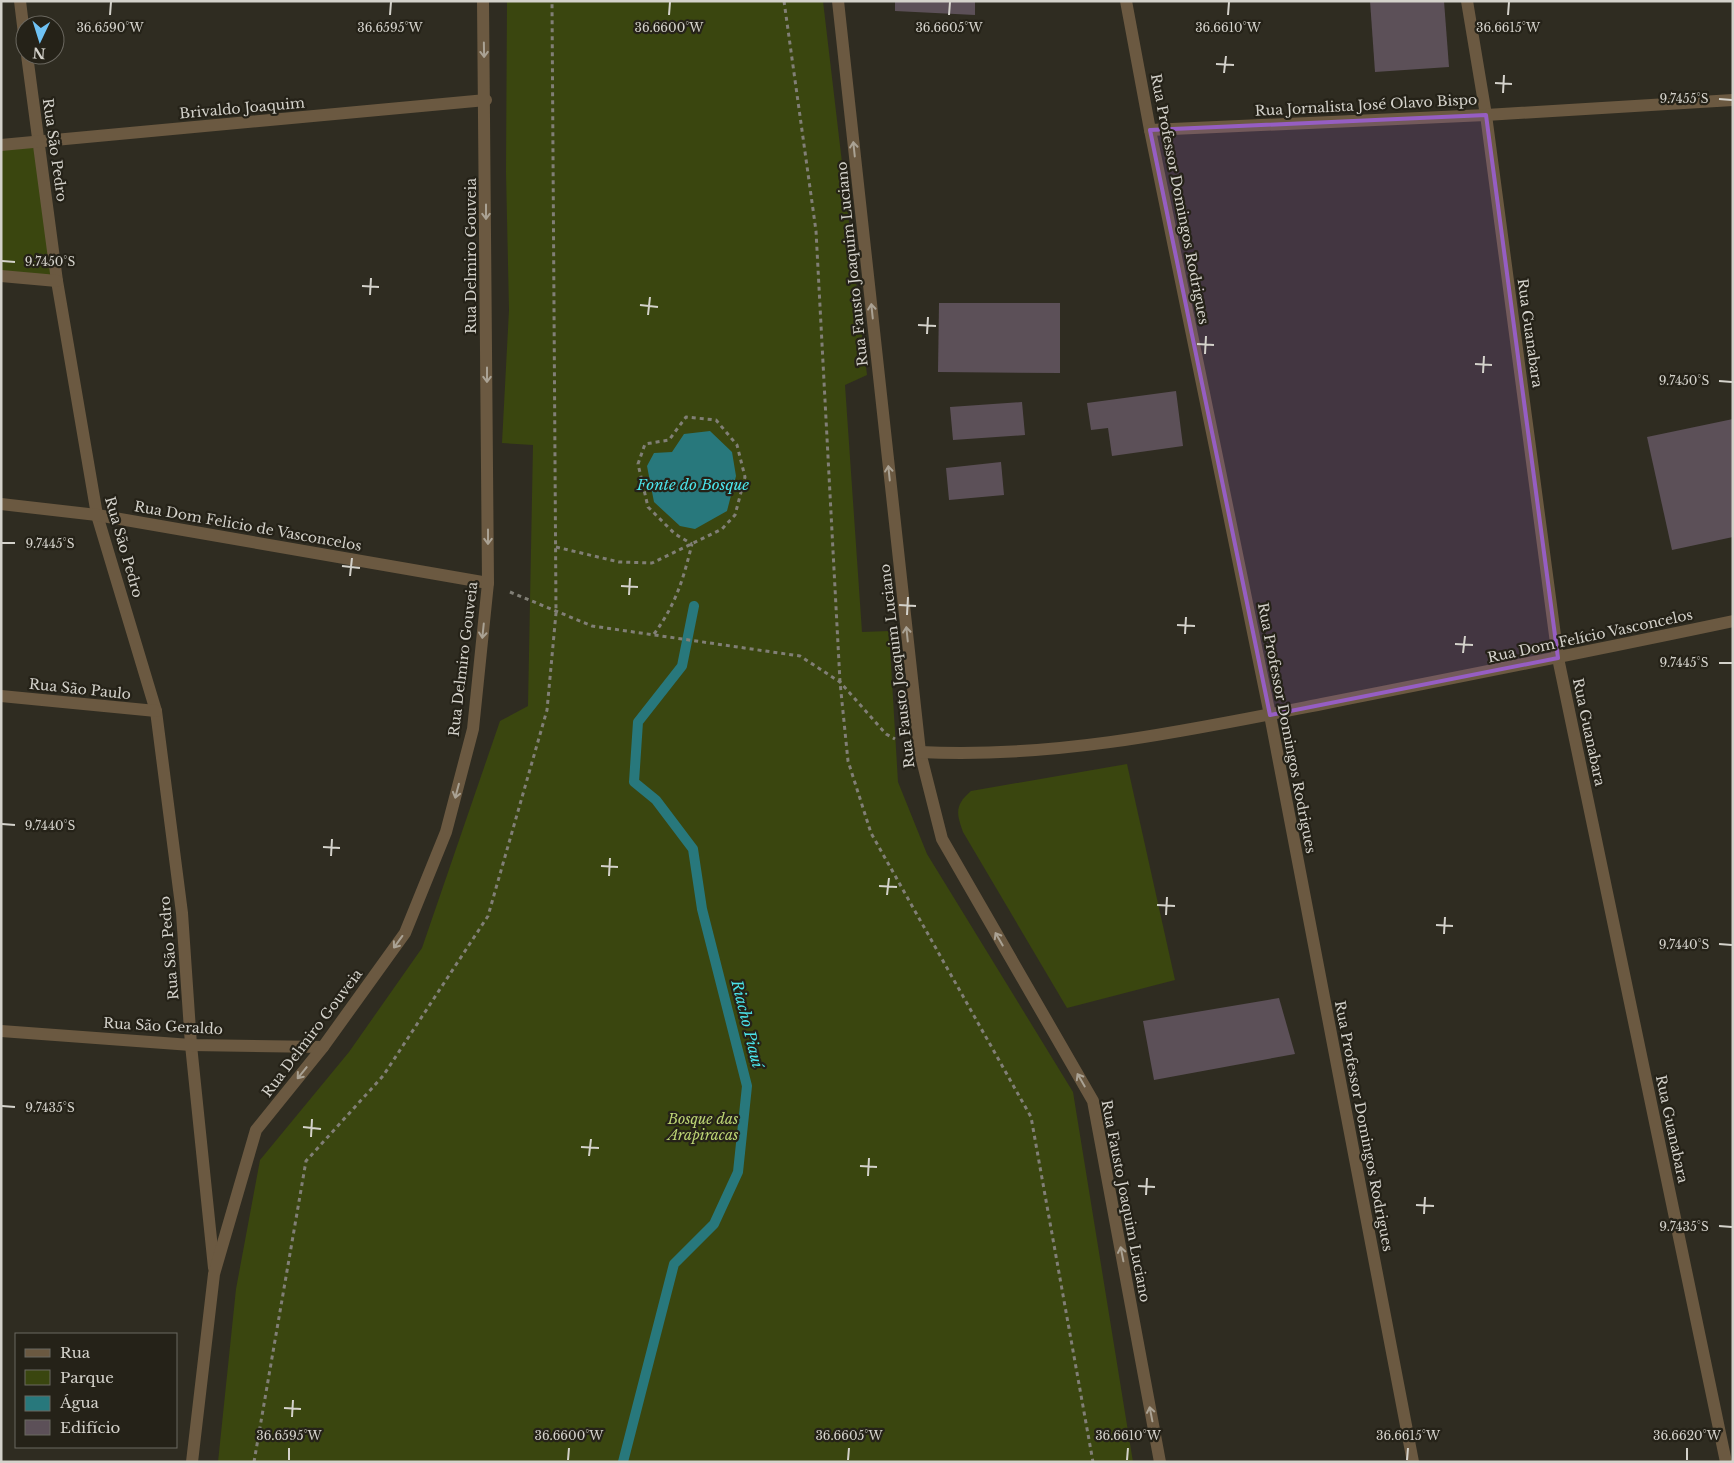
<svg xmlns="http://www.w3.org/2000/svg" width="1734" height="1463" font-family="'Libre Baskerville',serif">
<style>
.green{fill:#3a460f}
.water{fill:#28787c}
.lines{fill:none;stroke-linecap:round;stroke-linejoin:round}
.stream{stroke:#28787c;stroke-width:10}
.building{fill:#5c5058}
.path{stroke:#817f76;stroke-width:3;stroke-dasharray:4 4;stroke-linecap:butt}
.minor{stroke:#6b5941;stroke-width:12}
.oneway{stroke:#aaa294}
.marked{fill:#965ec3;fill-opacity:0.2;stroke:#965ec3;stroke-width:4;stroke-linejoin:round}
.ticks{fill:none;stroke:#d4d2cb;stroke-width:2}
.labels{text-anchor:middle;stroke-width:4.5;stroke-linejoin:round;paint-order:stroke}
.street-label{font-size:14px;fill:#d4d2cb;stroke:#252218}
.park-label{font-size:14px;font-style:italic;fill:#bcd474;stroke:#252218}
.water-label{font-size:15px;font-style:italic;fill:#4be3ea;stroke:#252218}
.ticks-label{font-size:12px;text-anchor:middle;fill:#d4d2cb;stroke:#252218;stroke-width:4.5;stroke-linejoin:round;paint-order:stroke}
</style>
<rect width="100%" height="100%" fill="#2f2c21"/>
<!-- green -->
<g class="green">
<polygon points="507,1 823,1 867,375 845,385 862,632 889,631 898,782 927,854 1073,1092 1133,1462 218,1462 236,1289 260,1160 349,1052 422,948 500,721 528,706 533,445 502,443 509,310 506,172"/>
<polygon points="39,143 57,281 1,276 1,145"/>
<path d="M 1127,764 L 1175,980 L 1067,1008 L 963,832 C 956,812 955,805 971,791 Z"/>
</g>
<!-- water -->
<polygon class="water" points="710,431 732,452 736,476 727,511 695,529 680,526 654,502 647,466 654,453 672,452 684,434"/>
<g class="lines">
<!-- stream -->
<polyline class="stream" points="623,1462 674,1264 714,1224 738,1172 747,1086 702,909 693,849 656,800 634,782 638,722 682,666 694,606"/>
</g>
<!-- building -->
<g class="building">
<polygon points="895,1 975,1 975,15 895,11"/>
<polygon points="1370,1 1444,1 1449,67 1375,72"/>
<polygon points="939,303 1060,303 1060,373 938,372"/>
<polygon points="1176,391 1183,446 1112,456 1108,428 1091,430 1087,403"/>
<polygon points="1022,402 1025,435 953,440 950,407"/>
<polygon points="1733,419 1733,537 1672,550 1647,437"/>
<polygon points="1001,462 1004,495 949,500 946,468"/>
<polygon points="1279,998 1295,1054 1154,1080 1143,1021"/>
</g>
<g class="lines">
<!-- path -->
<g class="path">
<polyline points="784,1 816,231 840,682 848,761 871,833 1031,1117 1093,1462"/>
<polyline points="556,547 619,562 652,563 722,529 735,515 745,477 737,445 716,420 686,417 669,440 645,444 638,464 648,507 675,534 692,544"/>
<polyline points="510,592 592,626 800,656 840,682 886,734 895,739"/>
<path d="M 654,634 C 676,604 683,580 692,544"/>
<polyline points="254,1462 306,1161 383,1076 488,916 547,710 556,613 552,1"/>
</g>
<!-- minor -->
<g class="minor">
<polyline points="20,1 25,42"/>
<polyline points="838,1 920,752 942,839 1093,1101 1160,1462"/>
<polyline points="1126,1 1150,130 1270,715 1413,1462"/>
<polyline points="1467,1 1486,115 1558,658 1726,1462"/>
<polyline points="27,55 57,281 97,515 156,711 182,913 191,1045 214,1268"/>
<polyline points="1150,130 1486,115 1733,100"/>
<polyline points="1,145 486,100"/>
<polyline points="1,276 57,281"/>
<polyline points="1,504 97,515 488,583"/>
<polyline points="1,696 156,711"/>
<path d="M 920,752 C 1055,759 1190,730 1322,704 C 1459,677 1596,650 1733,621"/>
<polyline points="1,1031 191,1045 323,1047"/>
<polyline points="192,1462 214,1274 256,1130 323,1047 405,933 446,832 473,729 488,583 483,1"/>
</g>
</g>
<!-- one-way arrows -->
<defs><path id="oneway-shaft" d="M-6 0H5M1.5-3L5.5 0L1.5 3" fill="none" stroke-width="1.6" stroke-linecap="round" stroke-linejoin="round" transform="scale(1.25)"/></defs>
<g class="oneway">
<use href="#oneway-shaft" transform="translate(484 50) rotate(89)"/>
<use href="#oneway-shaft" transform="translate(854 149) rotate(-96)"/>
<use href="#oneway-shaft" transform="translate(486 212) rotate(90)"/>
<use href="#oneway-shaft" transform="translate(872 311) rotate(-96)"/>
<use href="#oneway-shaft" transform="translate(487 375) rotate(90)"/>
<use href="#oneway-shaft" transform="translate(889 473) rotate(-96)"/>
<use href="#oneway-shaft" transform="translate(488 537) rotate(90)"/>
<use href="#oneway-shaft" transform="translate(483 631) rotate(96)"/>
<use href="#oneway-shaft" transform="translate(907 634) rotate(-96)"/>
<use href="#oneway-shaft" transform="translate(457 791) rotate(105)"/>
<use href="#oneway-shaft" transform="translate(999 939) rotate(-120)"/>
<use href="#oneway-shaft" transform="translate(398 942) rotate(126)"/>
<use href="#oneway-shaft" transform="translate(302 1073) rotate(129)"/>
<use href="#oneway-shaft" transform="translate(1081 1080) rotate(-120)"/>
<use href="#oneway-shaft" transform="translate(1122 1254) rotate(-101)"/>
<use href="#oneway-shaft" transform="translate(1151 1414) rotate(-101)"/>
</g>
<!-- marked area -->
<path class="marked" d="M 1486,115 L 1558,658 L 1270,715 L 1150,130 Z"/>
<!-- ticks -->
<path class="ticks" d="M 110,15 L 111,2M 390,15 L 391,2M 669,15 L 670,2M 949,15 L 950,2M 1228,15 L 1229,2M 1508,15 L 1509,2M 1216,64 L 1234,65M 1224,73 L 1226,56M 1495,83 L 1512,84M 1503,93 L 1504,75M 1719,99 L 1732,100M 2,261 L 15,262M 362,286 L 379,287M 370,295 L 371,278M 640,305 L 658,307M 648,315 L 650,297M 918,325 L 936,326M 927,334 L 928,317M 1197,344 L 1214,345M 1205,354 L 1206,336M 1475,364 L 1492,365M 1483,373 L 1484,356M 1719,381 L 1732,382M 2,543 L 15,543M 342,566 L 360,568M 350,576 L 352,558M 621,586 L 638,587M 629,595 L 630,578M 899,605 L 916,606M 907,615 L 908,597M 1177,625 L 1195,626M 1185,634 L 1186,617M 1455,644 L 1473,645M 1463,653 L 1465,636M 1719,663 L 1732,663M 2,824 L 15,825M 323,847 L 340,848M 331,856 L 332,839M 601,866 L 618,867M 609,876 L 610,858M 879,886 L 897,887M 887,895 L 889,878M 1157,905 L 1175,906M 1166,915 L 1167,897M 1436,925 L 1453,926M 1444,934 L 1445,917M 1719,944 L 1732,945M 2,1106 L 15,1107M 303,1127 L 321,1129M 311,1137 L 312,1119M 581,1147 L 599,1148M 589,1156 L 591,1139M 860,1166 L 877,1167M 868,1176 L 869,1158M 1138,1186 L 1155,1187M 1146,1195 L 1147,1178M 1416,1205 L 1434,1206M 1424,1214 L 1425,1197M 1719,1226 L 1732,1227M 284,1408 L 301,1409M 292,1417 L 293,1400M 289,1460 L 289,1448M 568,1460 L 569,1448M 848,1460 L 849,1448M 1127,1460 L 1128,1448M 1407,1460 L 1408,1448M 1687,1460 L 1687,1448"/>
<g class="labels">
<!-- street labels -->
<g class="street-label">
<text transform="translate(1366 105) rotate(-3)" y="5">Rua Jornalista José Olavo Bispo</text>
<text transform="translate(242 108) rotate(-5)" y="5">Brivaldo Joaquim</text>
<text transform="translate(55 150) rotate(82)" y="5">Rua São Pedro</text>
<text transform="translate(1180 199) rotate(79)" y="5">Rua Professor Domingos Rodrigues</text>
<text transform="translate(471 256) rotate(-90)" y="5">Rua Delmiro Gouveia</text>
<text transform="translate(852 264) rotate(-96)" y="5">Rua Fausto Joaquim Luciano</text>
<text transform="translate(1530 333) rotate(82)" y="5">Rua Guanabara</text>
<text transform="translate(248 526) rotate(10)" y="5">Rua Dom Felicio de Vasconcelos</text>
<text transform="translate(124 547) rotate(74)" y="5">Rua São Pedro</text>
<text transform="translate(1590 636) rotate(-12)" y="5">Rua Dom Felício Vasconcelos</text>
<text transform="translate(463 659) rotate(-83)" y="5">Rua Delmiro Gouveia</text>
<text transform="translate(897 666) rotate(-97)" y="5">Rua Fausto Joaquim Luciano</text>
<text transform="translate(80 689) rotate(6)" y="5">Rua São Paulo</text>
<text transform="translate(1287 728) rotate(79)" y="5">Rua Professor Domingos Rodrigues</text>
<text transform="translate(1589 732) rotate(78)" y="5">Rua Guanabara</text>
<text transform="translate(169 948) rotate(-95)" y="5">Rua São Pedro</text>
<text transform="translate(163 1026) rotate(3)" y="5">Rua São Geraldo</text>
<text transform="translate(312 1033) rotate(-53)" y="5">Rua Delmiro Gouveia</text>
<text transform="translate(1364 1126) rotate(79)" y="5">Rua Professor Domingos Rodrigues</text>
<text transform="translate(1672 1129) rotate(78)" y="5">Rua Guanabara</text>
<text transform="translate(1126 1201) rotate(79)" y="5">Rua Fausto Joaquim Luciano</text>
</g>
<!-- park labels -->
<g class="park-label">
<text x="703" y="1124">Bosque das<tspan x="703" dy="16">Arapiracas</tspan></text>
</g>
<!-- water labels -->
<g class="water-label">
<text x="693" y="490">Fonte do Bosque</text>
<text transform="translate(747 1024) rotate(76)" y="5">Riacho Piauí</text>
</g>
</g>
<g class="ticks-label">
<text x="110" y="32">36.6590°W</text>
<text x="390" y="32">36.6595°W</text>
<text x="669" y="32">36.6600°W</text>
<text x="949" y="32">36.6605°W</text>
<text x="1228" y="32">36.6610°W</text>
<text x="1508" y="32">36.6615°W</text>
<text x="1684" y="103">9.7455°S</text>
<text x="50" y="266">9.7450°S</text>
<text x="1684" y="385">9.7450°S</text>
<text x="50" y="548">9.7445°S</text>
<text x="1684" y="667">9.7445°S</text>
<text x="50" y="830">9.7440°S</text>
<text x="1684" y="949">9.7440°S</text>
<text x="50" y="1112">9.7435°S</text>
<text x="1684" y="1231">9.7435°S</text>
<text x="289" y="1440">36.6595°W</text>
<text x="569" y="1440">36.6600°W</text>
<text x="849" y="1440">36.6605°W</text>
<text x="1128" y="1440">36.6610°W</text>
<text x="1408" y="1440">36.6615°W</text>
<text x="1687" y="1440">36.6620°W</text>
</g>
<!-- border -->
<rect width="1734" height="1463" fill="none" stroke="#d4d2cb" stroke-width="5"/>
<!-- legend -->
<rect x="15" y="1333" width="162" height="115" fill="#252218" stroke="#6b6860"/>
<rect x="25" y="1349" width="25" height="8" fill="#6b5941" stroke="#6b6860"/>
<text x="60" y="1358" font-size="15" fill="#d4d2cb">Rua</text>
<rect x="25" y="1370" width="25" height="15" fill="#3a460f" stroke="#6b6860"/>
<text x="60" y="1383" font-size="15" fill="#d4d2cb">Parque</text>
<rect x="25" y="1396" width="25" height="15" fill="#28787c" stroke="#6b6860"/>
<text x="60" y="1408" font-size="15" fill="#d4d2cb">Água</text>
<rect x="25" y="1420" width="25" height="15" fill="#5c5058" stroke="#6b6860"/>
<text x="60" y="1433" font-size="15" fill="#d4d2cb">Edifício</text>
<!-- north arrow -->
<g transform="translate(40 40) rotate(184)"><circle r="24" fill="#252218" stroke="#6b6860"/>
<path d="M0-4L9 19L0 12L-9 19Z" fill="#6fc2f4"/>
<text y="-8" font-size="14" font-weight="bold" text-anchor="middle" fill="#d4d2cb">N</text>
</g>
</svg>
